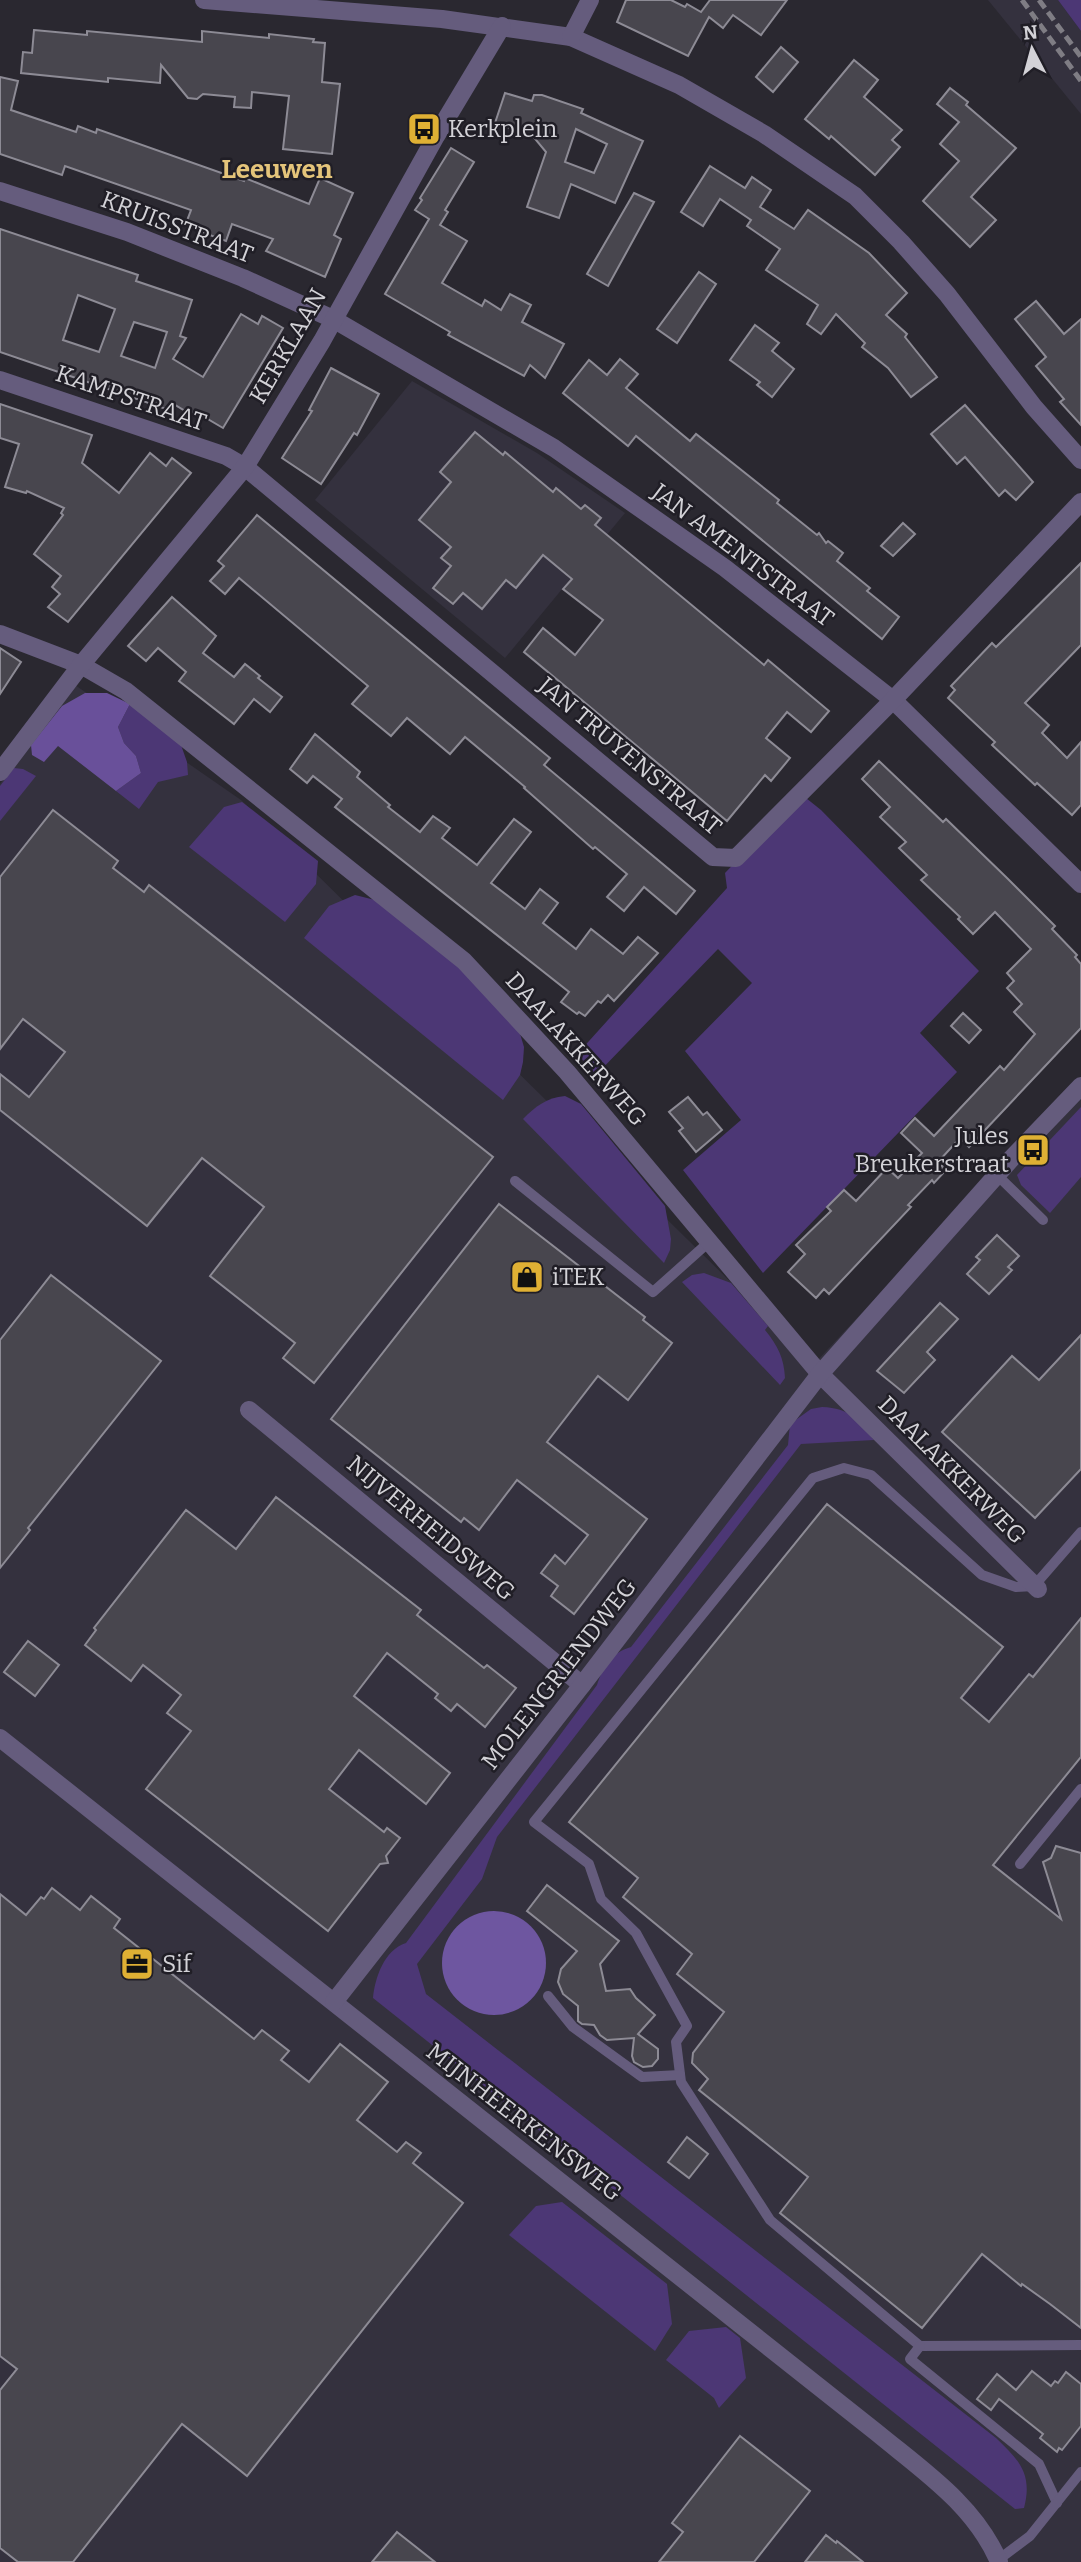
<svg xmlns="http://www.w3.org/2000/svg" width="1081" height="2562" font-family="Bitter,serif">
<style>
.built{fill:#34313e}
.green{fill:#4c3775}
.forest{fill:#69509a}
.water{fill:#6e56a0}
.building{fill:#48464e;stroke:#8d8b95;stroke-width:2;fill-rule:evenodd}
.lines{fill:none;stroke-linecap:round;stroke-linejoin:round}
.lane{stroke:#655c7d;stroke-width:10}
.street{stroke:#655c7d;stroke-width:18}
.rail{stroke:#7f7d84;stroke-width:5;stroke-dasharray:10 5;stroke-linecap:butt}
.labels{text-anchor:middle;stroke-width:5;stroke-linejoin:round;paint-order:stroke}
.poi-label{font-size:24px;fill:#d3d2d7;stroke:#201e26;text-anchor:start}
.street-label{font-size:24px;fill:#d3d2d7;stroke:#201e26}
.neighbourhood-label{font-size:26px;font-weight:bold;fill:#e4c47a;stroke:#201e26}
</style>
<rect width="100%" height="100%" fill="#2a2830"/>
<!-- built -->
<g class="built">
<polygon points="988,0 1058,0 1081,31 1081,114"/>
<polygon points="412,381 537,453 625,513 505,658 315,500"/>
<polygon points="75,685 241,800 814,1364 1081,1078 1081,2562 0,2562 0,784"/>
</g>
<!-- green -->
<g class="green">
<polygon points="1058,0 1081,0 1081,31"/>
<polygon points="130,704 181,745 187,762 188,775 158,782 139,809 116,791 141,773 136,756 124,743 118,727"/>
<polygon points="14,768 23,769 36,776 0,821 0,786"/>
<polygon points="801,794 821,810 979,971 920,1033 957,1072 763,1273 683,1170 741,1120 685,1051 752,983 718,949 596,1075 581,1058 580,1051 727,888 725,873"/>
<polygon points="242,802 318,861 316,884 285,922 189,847 224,807"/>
<polygon points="355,895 379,901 464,969 518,1027 524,1047 523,1062 520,1075 503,1100 304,938 329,906"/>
<path d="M 565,1096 L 581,1104 L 665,1206 L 671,1239 L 670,1250 L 664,1263 L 523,1119 C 536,1106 546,1098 565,1096 Z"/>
<polygon points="1081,1107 1081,1177 1050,1213 1021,1185 1017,1175"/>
<path d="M 704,1273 L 731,1283 L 768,1326 L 765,1330 C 778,1346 784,1358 785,1378 L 780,1385 L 682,1282 L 692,1275 Z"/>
<path d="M 822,1407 C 851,1408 856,1420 874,1440 L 801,1444 L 497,1837 L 482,1879 L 417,1964 L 426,1994 L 996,2438 C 1019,2460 1033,2474 1024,2508 L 1015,2509 L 373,1998 C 375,1978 384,1950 406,1943 L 597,1685 C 604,1665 611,1653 631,1647 L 788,1445 L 790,1424 L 811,1409 Z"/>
<polygon points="562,2202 667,2284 672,2324 655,2351 509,2235 536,2206"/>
<polygon points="726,2327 740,2338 746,2378 719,2408 714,2398 666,2360 689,2331"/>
</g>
<!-- forest -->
<polygon class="forest" points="85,693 107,693 130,704 118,727 124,743 136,756 141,773 116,791 58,746 44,762 32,755 31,745 62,706"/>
<!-- water -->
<circle class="water" cx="494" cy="1963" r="52"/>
<!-- building -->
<g class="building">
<polygon points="626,0 671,0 685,7 687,4 701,12 710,0 787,0 761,35 733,15 723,28 709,17 688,56 617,22"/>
<polygon points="34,30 87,35 87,31 202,42 202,31 269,38 269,34 314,39 313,42 325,43 322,82 340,84 332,154 283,149 289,96 252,92 251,108 234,107 235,97 203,94 197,99 188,98 161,65 160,83 108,78 108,82 21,73 23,52 32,53"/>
<polygon points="781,47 798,62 773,92 756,77"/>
<polygon points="854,60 878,80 864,97 902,130 892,140 900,147 875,175 831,136 829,139 805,119"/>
<polygon points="0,77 18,81 11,110 76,132 78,126 96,133 97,129 244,181 245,178 309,204 320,178 353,193 334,235 341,239 325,277 266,251 273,239 232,224 226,241 185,226 191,210 65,166 62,175 0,154"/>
<polygon points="950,88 968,102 966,105 1016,148 971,197 996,220 970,247 923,201 959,161 940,144 959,122 937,104"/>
<path d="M 505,93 L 532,101 L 534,95 L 542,95 L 583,109 L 581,113 L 643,141 L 615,203 L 571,184 L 559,218 L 527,207 L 546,152 L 532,135 L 495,123 ZM 576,129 L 607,144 L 594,173 L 565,162 Z"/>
<polygon points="451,148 474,162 445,210 448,212 440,225 467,241 442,283 482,306 485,300 501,310 510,294 531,305 522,322 564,344 545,378 530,365 524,376 448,335 450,332 385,294 429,219 415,210 422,200 420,198"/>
<polygon points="710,166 745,188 752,177 771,190 760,207 794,229 808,210 869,253 907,293 886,315 907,334 905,337 937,377 911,397 888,368 862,347 865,343 836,314 821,334 807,324 818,305 766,270 780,249 747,226 751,220 720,199 703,226 681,212"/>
<polygon points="634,193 654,202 608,286 587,274"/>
<path d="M 0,229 L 138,275 L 136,281 L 192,300 L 180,336 L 186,338 L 173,359 L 203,377 L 241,314 L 258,324 L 262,316 L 283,328 L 223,428 L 194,411 L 192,415 L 175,405 L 172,411 L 0,352 ZM 78,295 L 115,309 L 99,352 L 63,340 ZM 134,322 L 167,332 L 155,368 L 121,356 Z"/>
<polygon points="699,272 716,284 677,343 657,329"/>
<polygon points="1036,301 1064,334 1081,319 1081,425 1060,402 1064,399 1036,366 1046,357 1015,319"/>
<polygon points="755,325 779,343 772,351 794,369 772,397 757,385 760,382 730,360"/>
<polygon points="620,359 638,374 626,388 690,441 696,434 779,500 777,503 817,535 819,533 826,543 828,541 843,553 837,561 870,588 867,591 899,617 882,639 636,436 628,446 563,393 589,360 607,375"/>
<polygon points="331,368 379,394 357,435 354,433 321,484 282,458 312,411 309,410"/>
<polygon points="0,404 92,435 82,463 119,493 150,453 166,466 172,458 191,473 68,622 48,607 60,594 52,587 61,576 34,554 63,515 61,513 64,508 27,491 26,493 5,487 19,444 0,438"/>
<polygon points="965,405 1033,482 1016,500 1005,490 999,496 965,457 957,464 931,434"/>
<polygon points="475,432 503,455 505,452 553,492 556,488 581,509 585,505 601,518 595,525 764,665 768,660 829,711 811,732 787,712 766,738 790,758 771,781 765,775 727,821 524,652 543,628 575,655 603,620 563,589 572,579 543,555 516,588 506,580 482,609 463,593 453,604 433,588 451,566 441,558 451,547 419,520 451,482 440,472"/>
<polygon points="257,515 550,758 544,765 695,891 676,914 644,887 624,911 607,897 627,874 595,847 593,849 524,788 525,787 465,737 450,754 407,718 391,736 352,704 368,686 239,578 225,594 210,581 224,566 218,561"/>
<polygon points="903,523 915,534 893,556 881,546"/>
<polygon points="1081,563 1081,645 1025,703 1049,725 1042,733 1067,758 1081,742 1081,805 1072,815 1037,783 1035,785 992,745 995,742 948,698 955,690 951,686 992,643 996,647"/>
<polygon points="172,597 216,636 203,653 234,677 245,664 260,676 258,678 282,697 270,712 254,699 234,724 179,681 186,672 158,648 146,661 128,646"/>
<polygon points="0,648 21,662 0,694"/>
<polygon points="315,734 360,772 357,777 390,805 388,807 420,832 433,816 450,828 442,838 477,865 514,819 531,832 491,883 525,909 540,889 558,903 543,923 576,949 591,929 623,954 638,937 658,953 614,1001 608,995 601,1003 598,1001 585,1016 579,1012 577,1014 561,1002 569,992 335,807 342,799 313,776 307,783 290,769"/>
<polygon points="879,761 943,822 946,819 1007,878 1055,926 1052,929 1077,955 1075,957 1081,964 1081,1028 969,1147 960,1138 938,1162 946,1170 934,1183 932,1180 908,1205 911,1207 829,1294 824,1289 816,1298 788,1272 805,1254 796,1245 831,1211 827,1207 844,1190 856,1201 887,1168 898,1178 922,1153 901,1133 915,1118 934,1136 1000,1066 1004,1070 1035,1034 1014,1012 1022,1004 1007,988 1014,981 1007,973 1031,949 995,912 973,934 958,919 960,917 921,880 927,875 899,848 906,842 880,817 890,807 862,779"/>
<polygon points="53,810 118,861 113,868 144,892 149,885 493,1157 314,1383 283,1358 295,1343 210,1276 264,1207 202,1158 147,1226 0,1110 0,1074 29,1097 65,1052 23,1019 0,1049 0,877"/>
<polygon points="963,1013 981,1030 969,1043 951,1026"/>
<polygon points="688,1097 703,1115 707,1112 722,1130 696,1152 679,1131 683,1128 669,1112"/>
<polygon points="499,1204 645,1317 643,1320 672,1343 628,1400 598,1376 547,1442 647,1519 574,1614 551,1596 558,1586 541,1573 555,1555 565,1564 588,1535 517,1480 479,1530 464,1518 461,1522 331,1419"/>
<polygon points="997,1235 1019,1256 1008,1267 1012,1270 989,1294 967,1274 980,1260 976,1257"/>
<polygon points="51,1275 161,1361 28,1528 30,1530 0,1568 0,1340"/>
<polygon points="940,1303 958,1319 927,1352 935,1360 904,1393 877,1371"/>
<polygon points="1081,1335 1081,1469 1035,1518 942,1432 1012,1356 1039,1380"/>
<polygon points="276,1497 421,1610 417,1615 484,1668 487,1665 516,1688 485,1727 457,1704 451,1711 435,1698 438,1694 387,1653 354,1696 450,1773 426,1804 359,1750 329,1789 384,1832 387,1828 400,1838 386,1856 388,1863 380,1864 328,1931 146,1789 191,1731 167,1713 181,1695 143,1665 131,1681 85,1645 96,1630 94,1628 186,1510 236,1549"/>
<polygon points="827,1504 1003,1647 961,1698 989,1722 1029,1674 1033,1677 1081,1618 1081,1757 993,1865 1061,1919 1043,1862 1051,1858 1056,1846 1081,1853 1081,2328 1050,2304 1022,2284 1021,2286 982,2254 922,2328 780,2213 808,2177 699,2090 708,2079 692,2063 693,2053 724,2012 677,1974 692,1954 623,1897 638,1878 569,1822"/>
<polygon points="28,1641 59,1665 35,1696 4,1672"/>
<polygon points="547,1885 619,1941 600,1964 606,1991 630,1989 636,1998 655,2015 638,2034 658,2049 658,2059 652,2066 643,2067 634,2062 632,2056 634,2038 607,2040 600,2035 594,2025 582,2024 578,2021 578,2006 563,1994 558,1982 561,1969 577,1951 527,1911"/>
<polygon points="52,1888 80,1910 91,1896 120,1919 114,1928 254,2039 262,2030 289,2051 281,2060 309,2082 340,2044 388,2082 357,2120 397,2152 406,2142 421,2153 413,2163 463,2203 247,2476 182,2424 73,2562 18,2562 0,2548 0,2390 17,2369 0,2356 0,1894 26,1915 41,1897 44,1899"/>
<polygon points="687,2137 708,2154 689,2178 668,2162"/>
<polygon points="1032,2371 1051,2386 1055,2381 1058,2383 1066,2372 1081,2384 1081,2426 1062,2450 1059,2448 1057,2452 1040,2438 1043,2434 999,2399 991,2410 977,2399 997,2374 1016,2390"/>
<polygon points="740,2436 810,2491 754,2562 659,2562 683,2532 672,2523"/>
<polygon points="397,2532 435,2562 372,2562"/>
<polygon points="826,2535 836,2543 837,2541 863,2562 805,2562"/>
</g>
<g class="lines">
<!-- lane -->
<g class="lane">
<polyline points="997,1175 1043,1220"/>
<polyline points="515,1181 653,1292 709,1242"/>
<polyline points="1081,1532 1034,1586 1016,1587 982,1575 871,1475 844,1468 813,1478 534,1822 589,1864 601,1899 636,1933 687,2026 676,2042 681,2082 770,2220 920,2346 1081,2345"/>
<polyline points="1020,1864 1081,1789"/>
<polyline points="548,1996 573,2027 642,2077 680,2075"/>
<polyline points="920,2346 910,2359 1039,2464 1057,2503"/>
<polyline points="998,2560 1030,2536 1081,2472"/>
</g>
<!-- street -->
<g class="street">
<polyline points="204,0 442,19 571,37 679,85 764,134 855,196 901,242 947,294 1034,407 1081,460"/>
<polyline points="571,37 590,0"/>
<polyline points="0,191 127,232 243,278 333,319 554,448 725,568 893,700 1081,884"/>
<polyline points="0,380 226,456 245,467 713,857 736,858 893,700 1081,502"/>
<polyline points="0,634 81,665 126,691 464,961 567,1072 820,1374 1038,1589"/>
<polyline points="0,772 81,665 245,467 322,341 436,136 502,26"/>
<polyline points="249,1410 582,1685"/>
<path d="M 0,1738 L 876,2432 C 922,2470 975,2505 999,2562"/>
<polyline points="334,2002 582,1685 820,1374 1011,1159 1081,1086"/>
</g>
<!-- rail -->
<g class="rail">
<polyline points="1022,0 1081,81"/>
<polyline points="1039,0 1081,57"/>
</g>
</g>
<!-- icons -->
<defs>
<symbol id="bus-square" viewBox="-11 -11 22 22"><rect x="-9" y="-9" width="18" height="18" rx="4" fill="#dfb034" stroke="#201e26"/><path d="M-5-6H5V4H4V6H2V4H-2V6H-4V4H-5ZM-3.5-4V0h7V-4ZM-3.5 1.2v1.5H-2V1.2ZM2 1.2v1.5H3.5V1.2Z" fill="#111"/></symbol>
<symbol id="shop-square" viewBox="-11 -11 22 22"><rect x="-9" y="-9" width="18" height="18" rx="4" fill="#dfb034" stroke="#201e26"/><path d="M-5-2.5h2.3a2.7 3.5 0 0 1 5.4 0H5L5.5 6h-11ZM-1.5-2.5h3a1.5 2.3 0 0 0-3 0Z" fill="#111"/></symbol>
<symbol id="office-square" viewBox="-11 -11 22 22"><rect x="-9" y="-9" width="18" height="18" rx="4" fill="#dfb034" stroke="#201e26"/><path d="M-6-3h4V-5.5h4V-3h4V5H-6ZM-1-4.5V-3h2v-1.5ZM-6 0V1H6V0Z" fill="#111"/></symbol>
</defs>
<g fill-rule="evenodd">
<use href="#bus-square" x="405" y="110" width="38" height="38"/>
<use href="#bus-square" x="1014" y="1131" width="38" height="38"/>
<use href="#shop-square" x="508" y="1258" width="38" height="38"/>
<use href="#office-square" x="118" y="1945" width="38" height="38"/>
</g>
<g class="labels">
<!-- poi labels -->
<g class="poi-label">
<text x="448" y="137">Kerkplein</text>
<text x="1009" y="1144" text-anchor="end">Jules<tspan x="1009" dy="28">Breukerstraat</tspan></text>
<text x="552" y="1285">iTEK</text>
<text x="162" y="1972">Sif</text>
</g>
<!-- street labels -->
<g class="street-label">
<text transform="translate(177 227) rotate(21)" y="8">KRUISSTRAAT</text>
<text transform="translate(288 346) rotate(-60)" y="8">KERKLAAN</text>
<text transform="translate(131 398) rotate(19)" y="8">KAMPSTRAAT</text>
<text transform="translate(743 555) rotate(37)" y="8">JAN AMENTSTRAAT</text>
<text transform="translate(630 756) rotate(40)" y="8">JAN TRUYENSTRAAT</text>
<text transform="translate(576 1049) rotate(48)" y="8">DAALAKKERWEG</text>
<text transform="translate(952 1470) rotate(45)" y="8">DAALAKKERWEG</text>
<text transform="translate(431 1528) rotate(40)" y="8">NIJVERHEIDSWEG</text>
<text transform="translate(559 1674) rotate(-52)" y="8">MOLENGRIENDWEG</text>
<text transform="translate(524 2122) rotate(38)" y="8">MIJNHEERKENSWEG</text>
</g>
<!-- neighbourhood labels -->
<g class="neighbourhood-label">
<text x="277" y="178">Leeuwen</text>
</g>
</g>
<!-- north arrow -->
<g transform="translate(1032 49) rotate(354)" stroke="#201e26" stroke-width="5" paint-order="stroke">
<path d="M0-5L12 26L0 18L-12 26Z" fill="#d3d2d7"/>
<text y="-10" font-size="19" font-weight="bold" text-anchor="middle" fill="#d3d2d7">N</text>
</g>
</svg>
